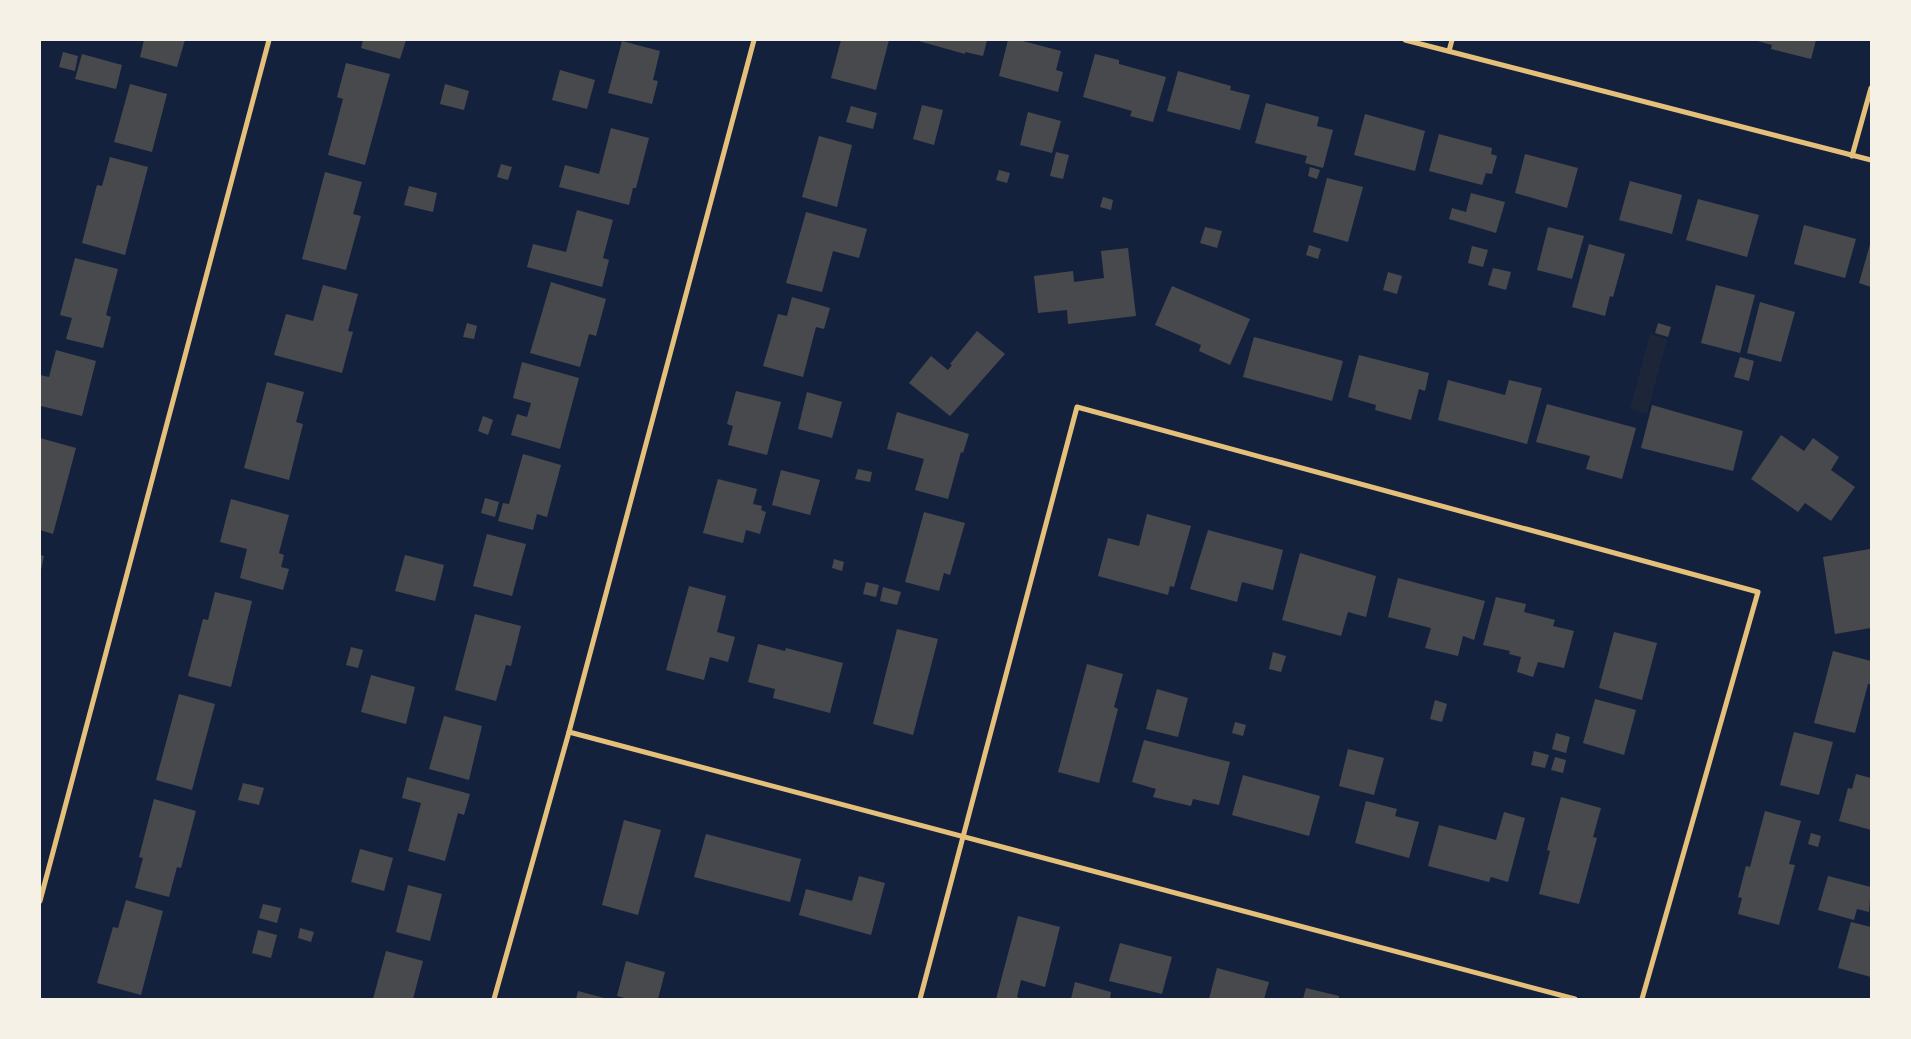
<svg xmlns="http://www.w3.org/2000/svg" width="1911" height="1039" font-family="'PT Sans Narrow',sans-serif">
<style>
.green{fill:#1d2539}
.building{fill:#48494c}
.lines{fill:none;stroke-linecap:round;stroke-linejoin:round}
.minor{stroke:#e5c07b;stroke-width:5}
</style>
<rect width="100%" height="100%" fill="#14213d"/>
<!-- green -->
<polygon class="green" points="1650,334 1667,339 1647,414 1630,409"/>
<!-- building -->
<g class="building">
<polygon points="144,40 185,40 177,67 140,57"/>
<polygon points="363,40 406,40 400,59 361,48"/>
<polygon points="841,40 889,40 876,90 831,78"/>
<polygon points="915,40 987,40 983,56 965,52 965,54"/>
<polygon points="1008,40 1019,40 1061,51 1056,70 1063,72 1058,92 999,76"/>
<polygon points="1754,40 1816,40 1811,59 1771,49 1772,45"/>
<polygon points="622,41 660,51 653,80 658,81 652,104 608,93"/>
<polygon points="63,52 78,56 75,71 59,67"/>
<polygon points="82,54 122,65 116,89 75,79"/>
<polygon points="1095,54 1119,60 1119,64 1166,77 1153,122 1130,116 1132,111 1083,97"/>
<polygon points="346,63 390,74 365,165 328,155 343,99 337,97"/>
<polygon points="560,70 595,80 587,109 552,100"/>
<polygon points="1178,71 1231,86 1230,90 1250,95 1240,130 1167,111"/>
<polygon points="130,84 167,94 152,152 114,142"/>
<polygon points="445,84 469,91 464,110 440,104"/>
<polygon points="1266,103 1319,117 1317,126 1333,130 1323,168 1305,163 1307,156 1255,143"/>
<polygon points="922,105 943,110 934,145 913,139"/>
<polygon points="851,106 877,113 873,129 846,122"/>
<polygon points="1028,112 1061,121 1052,153 1020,145"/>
<polygon points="1365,114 1425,131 1415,171 1354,155"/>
<polygon points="611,128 649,138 636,188 633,188 629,205 559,187 565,165 599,174"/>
<polygon points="1439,134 1492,148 1491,154 1497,156 1492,174 1486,173 1482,185 1429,171"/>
<polygon points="819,136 852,145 837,207 802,197"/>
<polygon points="1056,152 1069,155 1063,179 1050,176"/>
<polygon points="1525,154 1578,168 1567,208 1515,193"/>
<polygon points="110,157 148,167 125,255 82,243 97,185 102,186"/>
<polygon points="501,164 512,167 508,180 497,177"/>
<polygon points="1310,167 1320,170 1317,179 1308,176"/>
<polygon points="999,170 1010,173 1007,183 996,180"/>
<polygon points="325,172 362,182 353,214 361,216 346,270 302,259"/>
<polygon points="1327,178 1363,187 1348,242 1313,232"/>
<polygon points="1630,181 1682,195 1672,234 1619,220"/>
<polygon points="409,186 437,193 433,212 404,205"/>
<polygon points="1471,193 1505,202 1496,233 1449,219 1452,208 1466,212"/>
<polygon points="1103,197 1113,200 1111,210 1100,207"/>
<polygon points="1698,199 1759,215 1747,257 1686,240"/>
<polygon points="577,210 613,220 603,258 609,260 602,287 527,267 533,244 566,252"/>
<polygon points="806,212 867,229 859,258 833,251 822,292 786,283"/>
<polygon points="1804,225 1856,239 1845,278 1794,264"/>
<polygon points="1205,227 1222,231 1217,248 1200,243"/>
<polygon points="1548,227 1584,236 1572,279 1537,270"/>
<polygon points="1871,241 1871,287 1859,283"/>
<polygon points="1589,244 1625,254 1613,297 1610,296 1605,316 1572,307"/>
<polygon points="1309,245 1321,249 1318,259 1306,255"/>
<polygon points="1472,246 1488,250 1483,267 1468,263"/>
<polygon points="1128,248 1136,316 1068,324 1067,310 1038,313 1034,276 1073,271 1074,282 1104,278 1101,251"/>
<polygon points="75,258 118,269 106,315 111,317 103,348 66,339 72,318 60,315"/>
<polygon points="1493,268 1511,272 1506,290 1488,285"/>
<polygon points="1388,272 1402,276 1397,294 1383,290"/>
<polygon points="551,282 606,299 596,336 589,334 580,367 530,353"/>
<polygon points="323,285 358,294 348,331 353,332 342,373 274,355 286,314 313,321"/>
<polygon points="1716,285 1755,295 1740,353 1701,343"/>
<polygon points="1172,286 1250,319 1230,365 1199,351 1201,345 1155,325"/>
<polygon points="792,297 830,308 824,329 816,327 803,377 763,366 778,314 787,316"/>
<polygon points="1760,302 1795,312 1781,362 1747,353"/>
<polygon points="467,323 477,326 474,339 463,337"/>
<polygon points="1658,323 1671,327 1668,337 1655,333"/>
<polygon points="977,331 1005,354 950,416 909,383 931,356 948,370 952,365 950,364"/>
<polygon points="1254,337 1343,361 1332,401 1243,377"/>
<polygon points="56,350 96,361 82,416 41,406 40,375 49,377"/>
<polygon points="1359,355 1429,373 1425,391 1419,389 1411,420 1375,410 1376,405 1348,397"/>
<polygon points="1740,357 1754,361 1749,381 1734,377"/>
<polygon points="522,362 579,378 560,449 511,435 517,414 527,417 531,403 513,398"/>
<polygon points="1448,380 1505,395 1509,380 1542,388 1527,444 1438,420"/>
<polygon points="267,382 304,392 296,422 303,424 289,480 244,468"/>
<polygon points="736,391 781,402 767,455 728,445 733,426 727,424"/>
<polygon points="807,392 842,402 832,438 798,429"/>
<polygon points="1547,404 1636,428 1622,479 1586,469 1590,456 1536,442"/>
<polygon points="1652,405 1743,431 1733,471 1641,448"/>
<polygon points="897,412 969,434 963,453 961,452 948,499 915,490 924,459 887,449"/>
<polygon points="483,416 493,420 488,435 478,431"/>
<polygon points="1781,435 1804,451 1813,438 1839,457 1831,470 1855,487 1831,521 1805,503 1798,512 1751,479"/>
<polygon points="40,438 76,448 53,534 40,530"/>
<polygon points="523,454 561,465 547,517 537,514 533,530 498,521 503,503 509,504"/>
<polygon points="858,469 872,472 870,482 855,479"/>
<polygon points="781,470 820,480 810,515 772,505"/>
<polygon points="718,479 757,489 753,504 762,506 761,510 766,512 760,534 746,530 743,543 703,533"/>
<polygon points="485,498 499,502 495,517 481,513"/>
<polygon points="231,499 289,515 279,553 284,555 281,567 289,569 283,590 240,578 247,549 220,542"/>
<polygon points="924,512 965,523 950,575 944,573 939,591 905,582"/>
<polygon points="1147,514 1191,526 1174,587 1170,586 1168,595 1098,576 1108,538 1139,546"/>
<polygon points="1208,530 1283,550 1273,590 1242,582 1237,602 1190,589"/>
<polygon points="487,534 526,544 512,596 473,586"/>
<polygon points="1870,549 1871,628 1835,634 1823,557"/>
<polygon points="1300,553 1376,576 1366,617 1348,612 1341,636 1282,620"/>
<polygon points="40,555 44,556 41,570 40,570"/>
<polygon points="405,555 444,565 435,601 395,591"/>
<polygon points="834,559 844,562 842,571 832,568"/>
<polygon points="1398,578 1485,601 1474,640 1463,636 1458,656 1425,648 1431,628 1388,617"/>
<polygon points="866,582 879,585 876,597 863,594"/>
<polygon points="689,586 726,596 717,632 735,637 728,662 710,657 704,680 666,670"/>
<polygon points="883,587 901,592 897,605 880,601"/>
<polygon points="215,592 252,601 231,687 188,676 203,619 208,620"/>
<polygon points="1496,597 1526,604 1524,612 1555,620 1553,626 1574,631 1564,668 1538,662 1533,677 1517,672 1521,657 1509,654 1510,651 1483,645"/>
<polygon points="475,614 521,626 511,666 506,665 496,701 455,690"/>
<polygon points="897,629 938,639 913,735 873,724"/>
<polygon points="1614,632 1657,643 1642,700 1599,688"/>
<polygon points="758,644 785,651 786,648 843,663 830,713 773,698 775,689 748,682"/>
<polygon points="351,647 363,650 358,668 346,665"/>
<polygon points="1833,651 1871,661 1871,684 1868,684 1855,733 1814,723"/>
<polygon points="1273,652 1286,656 1281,672 1269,669"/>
<polygon points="1087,664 1123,674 1114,707 1118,709 1099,783 1058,772"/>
<polygon points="371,675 415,687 406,724 361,712"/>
<polygon points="1157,689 1188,698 1178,737 1146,729"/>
<polygon points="179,694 215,704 192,790 156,780"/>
<polygon points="1595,699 1636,710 1624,755 1583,743"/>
<polygon points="1435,700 1447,704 1442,722 1430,719"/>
<polygon points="444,716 482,726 469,780 429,769"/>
<polygon points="1235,722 1246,725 1243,736 1232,733"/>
<polygon points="1794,732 1833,742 1819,795 1780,785"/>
<polygon points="1556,733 1570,737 1566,753 1552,749"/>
<polygon points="1144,740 1230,762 1219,805 1193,799 1191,806 1153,797 1156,789 1132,782"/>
<polygon points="1348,749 1384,758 1374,795 1339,786"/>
<polygon points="1534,751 1549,755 1545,768 1531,765"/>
<polygon points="1555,757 1566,760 1563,773 1551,770"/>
<polygon points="1856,774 1871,778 1871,830 1839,821 1848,788 1852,789"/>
<polygon points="1243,775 1320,796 1309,836 1232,815"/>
<polygon points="407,777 470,794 464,815 458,813 445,861 408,851 421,803 402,798"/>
<polygon points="243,783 264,788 259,805 238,800"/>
<polygon points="1561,797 1601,808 1593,837 1597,838 1579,904 1539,894 1550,851 1547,850"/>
<polygon points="154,799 196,811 181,868 177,867 169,897 135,888 143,858 139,857"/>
<polygon points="1366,801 1397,809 1395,816 1419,822 1409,858 1355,843"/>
<polygon points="1765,811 1801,821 1789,864 1795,865 1779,925 1738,914 1742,898 1738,897 1746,866 1750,867"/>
<polygon points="1504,812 1525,818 1508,882 1491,877 1489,882 1428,866 1439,825 1496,840"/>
<polygon points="624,820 661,830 638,915 602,905"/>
<polygon points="1811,833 1821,836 1818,847 1808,844"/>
<polygon points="706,834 801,859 790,902 694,877"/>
<polygon points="360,849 393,858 384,891 351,882"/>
<polygon points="859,876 885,883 871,935 799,915 806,889 852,901"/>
<polygon points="1828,876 1871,887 1869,912 1857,909 1854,920 1818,910"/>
<polygon points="408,885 442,894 430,941 396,932"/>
<polygon points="126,900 163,911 141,995 97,983 113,927 118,928"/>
<polygon points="263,904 281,908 277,923 259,918"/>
<polygon points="1018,916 1060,927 1045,987 1021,980 1017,997 1022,999 996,999"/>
<polygon points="1851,922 1871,927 1871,977 1838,968"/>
<polygon points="300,928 314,932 311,942 298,938"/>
<polygon points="258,930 277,935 271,958 252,953"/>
<polygon points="1120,943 1172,957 1162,994 1109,981"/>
<polygon points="386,951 423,961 413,999 373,999"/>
<polygon points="626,961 665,972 658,999 629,999 617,996"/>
<polygon points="1217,968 1269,982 1264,999 1209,999"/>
<polygon points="1075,982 1111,992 1110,999 1071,999"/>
<polygon points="1306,988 1339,996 1339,999 1303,999"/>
<polygon points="578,991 604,998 603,999 576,999"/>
</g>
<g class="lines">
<!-- minor -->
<g class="minor">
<polyline points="1405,40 1871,160"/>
<polyline points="1449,51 1452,40"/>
<polyline points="1852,156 1871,88"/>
<polyline points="569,732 1575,999"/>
<polyline points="40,901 269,40"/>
<polyline points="494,999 569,732 754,40"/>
<polyline points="920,999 1077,407 1758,592 1642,999"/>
</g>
</g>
<!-- border -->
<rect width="1911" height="1039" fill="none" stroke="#f6f1e7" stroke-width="82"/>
</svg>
